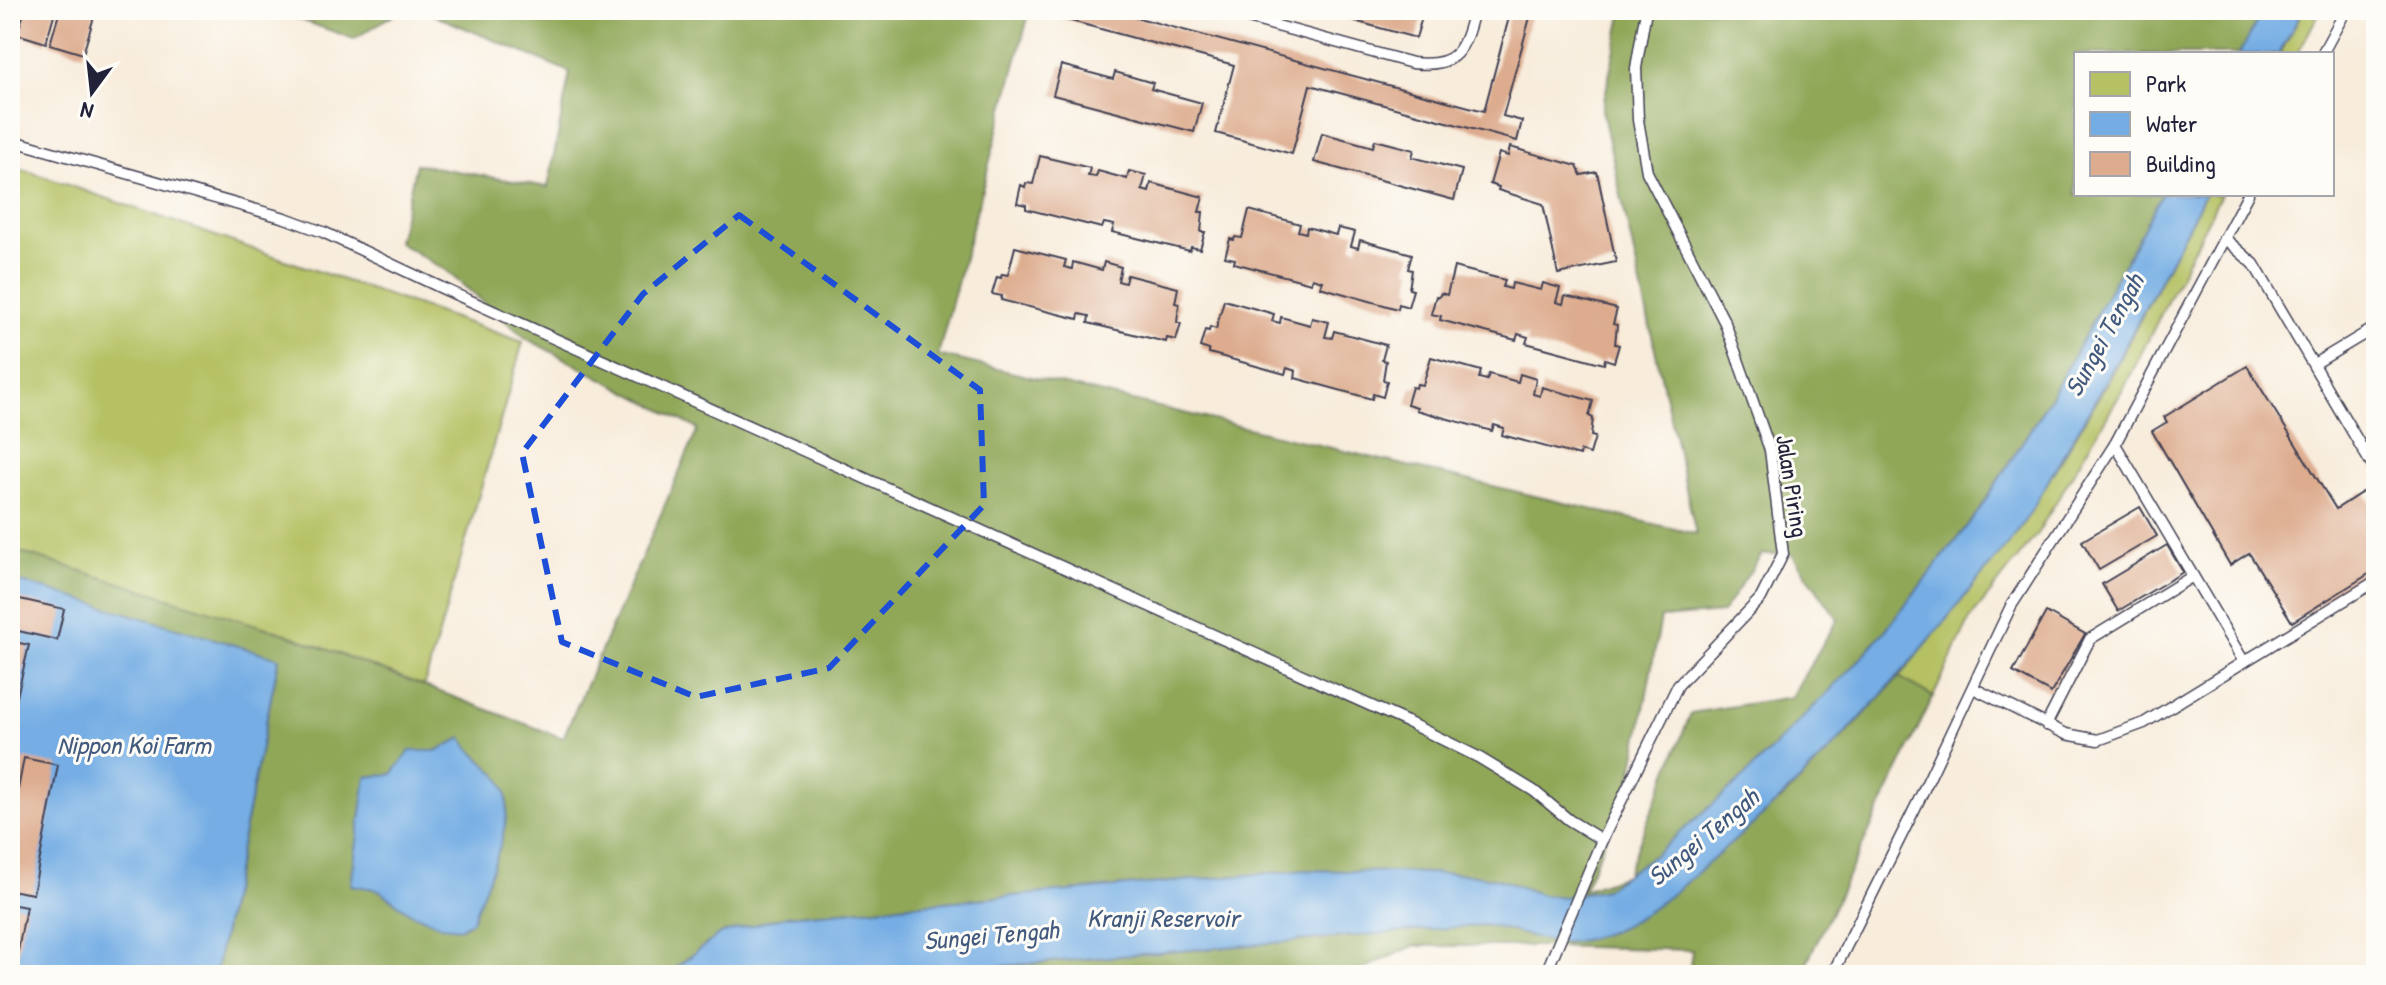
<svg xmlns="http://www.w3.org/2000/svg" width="2386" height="985" font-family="'Patrick Hand',sans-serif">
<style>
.green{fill:#b5c163;stroke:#6c724f;stroke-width:2}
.forest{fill:#90a759;stroke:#59644a;stroke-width:2;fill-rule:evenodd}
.water{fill:#74ade4;stroke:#4b6890;stroke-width:2}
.building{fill:#ddac8e}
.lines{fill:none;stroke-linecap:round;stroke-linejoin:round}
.service-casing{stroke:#424053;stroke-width:13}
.service{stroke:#fff;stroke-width:10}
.marked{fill:none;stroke:#1d4ed8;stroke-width:6;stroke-dasharray:16 10;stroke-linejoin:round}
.labels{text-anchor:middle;stroke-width:6;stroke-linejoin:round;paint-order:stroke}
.street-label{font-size:24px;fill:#22223b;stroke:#fdfcf7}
.water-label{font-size:26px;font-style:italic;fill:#435a7f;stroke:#fdfcf7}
</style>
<rect width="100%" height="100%" fill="#fdfcf7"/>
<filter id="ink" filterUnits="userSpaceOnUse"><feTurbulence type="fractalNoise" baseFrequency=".0125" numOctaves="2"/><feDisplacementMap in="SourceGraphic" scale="16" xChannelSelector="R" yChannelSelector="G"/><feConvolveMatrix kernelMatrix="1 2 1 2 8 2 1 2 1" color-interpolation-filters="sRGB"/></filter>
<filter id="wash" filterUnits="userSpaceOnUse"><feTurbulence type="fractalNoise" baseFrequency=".006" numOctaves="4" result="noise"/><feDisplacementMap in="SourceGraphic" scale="32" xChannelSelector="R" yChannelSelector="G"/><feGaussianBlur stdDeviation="1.8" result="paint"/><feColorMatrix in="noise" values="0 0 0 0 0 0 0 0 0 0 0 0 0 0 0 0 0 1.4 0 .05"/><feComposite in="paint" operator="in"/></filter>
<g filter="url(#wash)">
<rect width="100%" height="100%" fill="#f8ecdb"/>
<!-- green -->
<g class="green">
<polygon points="2303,10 2321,10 2297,54 2280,54"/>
<polygon points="10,165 523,342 420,700 10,579"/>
<polygon points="2205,194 2221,194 2125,386 2037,534 1970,619 1933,697 1899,677 2020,528 2109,380"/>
</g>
<!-- forest -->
<g class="forest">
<polygon points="273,10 401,10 354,39"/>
<path d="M 422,10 L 1030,10 L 938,355 L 1696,534 L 1602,110 L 1623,10 L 2263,10 L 2239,54 L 2076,54 L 2076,194 L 2162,194 L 2054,392 L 1978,512 L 1883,633 L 1853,667 L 1742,779 L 1657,853 L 1605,890 L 1563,897 L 1542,895 L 1498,879 L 1469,874 L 1306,870 L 787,916 L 720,934 L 666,975 L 215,975 L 279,659 L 10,579 L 10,549 L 286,634 L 563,738 L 698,429 L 527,339 L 445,270 L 398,242 L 416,164 L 548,187 L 570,72 ZM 1762,554 L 1792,554 L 1838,619 L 1791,697 L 1691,713 L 1626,875 L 1583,890 L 1630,784 L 1661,618 L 1722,613 ZM 462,739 L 472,754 L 500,780 L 409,912 L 379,889 L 352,885 L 392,774 L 410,752 L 436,751 Z"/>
<polygon points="1899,677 1933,697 1801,975 1689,975 1692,950 1549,946 1414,946 1349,975 897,975 1483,925 1499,926 1548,939 1781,800 1852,728"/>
</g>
<!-- water -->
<g class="water">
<polygon points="2263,10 2303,10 2279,54 2239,54"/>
<path d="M 2162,194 L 2205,194 C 2159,282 2114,370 2063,455 C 2049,479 2036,505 2020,528 C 2002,553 1981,575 1963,599 C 1893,686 1818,768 1734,841 C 1688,880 1640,930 1578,941 C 1547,947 1513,928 1483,925 L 897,975 L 666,975 L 720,934 L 787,916 L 1306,870 L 1469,874 L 1498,879 L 1542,895 L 1563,897 L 1605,889 L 1657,853 L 1742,779 L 1853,667 L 1883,633 L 1978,512 L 2003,473 L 2054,392 Z"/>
<polygon points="10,579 279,658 215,975 10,975"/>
<path d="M 462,738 C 472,755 488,764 500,779 C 523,809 484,887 472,921 L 461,928 L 441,926 L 409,912 L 379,890 L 351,885 L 366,777 L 392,774 L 410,751 L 436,751 Z"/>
</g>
<g id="blocks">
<!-- building -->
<g class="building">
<polygon points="25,10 55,11 46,43 17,34"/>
<polygon points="60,10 96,10 83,54 50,44"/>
<polygon points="1046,10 1109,10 1484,111 1511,10 1532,10 1503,116 1522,121 1517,141 1310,85 1292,154 1216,133 1234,65 1045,14"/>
<polygon points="1315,10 1424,10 1416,38"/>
<polygon points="1061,65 1113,79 1115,72 1153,83 1151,89 1202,103 1194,132 1053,95"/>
<polygon points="1322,133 1373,147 1375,140 1414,150 1412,157 1462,170 1454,200 1314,162"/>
<polygon points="1510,147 1577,166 1581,175 1597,172 1616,262 1558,274 1543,204 1498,190 1499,187 1490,184 1499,153 1508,156"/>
<polygon points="1040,156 1090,168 1088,176 1096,177 1098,171 1127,179 1129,171 1146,175 1142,190 1149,192 1151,183 1203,197 1199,212 1203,212 1201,232 1205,232 1200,249 1191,247 1190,251 1112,232 1114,225 1104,223 1102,228 1026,209 1026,205 1017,203 1021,185 1025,187 1026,183 1033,184"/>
<polygon points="1249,210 1300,224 1298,231 1306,233 1307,227 1336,235 1338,228 1355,232 1351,246 1358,248 1360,240 1412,254 1408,269 1412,270 1409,289 1413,290 1408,307 1399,304 1398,309 1320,287 1322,281 1312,278 1311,283 1234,263 1235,259 1225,257 1230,239 1234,240 1235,237 1242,238"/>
<polygon points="1015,247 1066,260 1064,267 1072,269 1073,262 1102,270 1104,262 1121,267 1118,281 1125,283 1127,275 1178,288 1175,303 1179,304 1177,323 1181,323 1176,340 1167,338 1166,342 1088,323 1089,316 1079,314 1078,319 1001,300 1002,296 992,294 997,277 1001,278 1002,274 1008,275"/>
<polygon points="1454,267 1505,280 1503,287 1511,289 1512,283 1541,290 1543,283 1560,288 1556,302 1563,304 1565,296 1617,309 1613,324 1617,325 1615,344 1619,345 1614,362 1605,359 1604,364 1526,343 1528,337 1518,334 1516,340 1440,320 1441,316 1431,314 1436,296 1439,297 1441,293 1447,295"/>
<polygon points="1224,300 1274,314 1272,321 1280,323 1281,317 1310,325 1312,318 1329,322 1325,337 1332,338 1334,331 1386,345 1382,360 1386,361 1383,380 1387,381 1383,397 1373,394 1372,399 1295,378 1296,371 1287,368 1285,374 1209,353 1209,350 1200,347 1205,330 1209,331 1210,327 1216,329"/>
<polygon points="1431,357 1481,371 1479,378 1487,380 1489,374 1518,382 1520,374 1536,379 1533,394 1540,396 1542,387 1593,401 1589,416 1593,418 1591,436 1595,437 1590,454 1581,451 1580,456 1502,435 1504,428 1494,425 1492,431 1416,410 1417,407 1407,404 1412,387 1416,388 1417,384 1423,385"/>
<polygon points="2247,366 2336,509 2364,491 2376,510 2376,560 2371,563 2375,570 2292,622 2249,553 2230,565 2152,431 2167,422 2164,417"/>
<polygon points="2140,507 2157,536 2099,570 2082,541"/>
<polygon points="2167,545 2183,572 2118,611 2102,584"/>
<polygon points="11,597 64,609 57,640 10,629"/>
<polygon points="2046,612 2085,634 2051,693 2013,672"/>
<polygon points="10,641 29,645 15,705 10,704"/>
<polygon points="24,758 58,765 33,894 10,890 10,831"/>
<polygon points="10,904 26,907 16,962 10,961"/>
</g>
</g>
</g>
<g filter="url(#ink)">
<use href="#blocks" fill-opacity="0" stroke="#424053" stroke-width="2"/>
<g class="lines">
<defs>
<g id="service">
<path d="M 1219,10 L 1412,63 C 1458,68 1464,50 1474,10"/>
<polyline points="2322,54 2346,10"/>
<polyline points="10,140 285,218 323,232 444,289 1407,722 1478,757 1534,791 1569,820 1602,840"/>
<polyline points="2224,238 2254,264 2376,472"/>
<polyline points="2314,364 2376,327"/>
<polyline points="2115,444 2244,662"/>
<polyline points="1973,688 2066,734 2098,740 2144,723 2376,581"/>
<polyline points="2046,725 2090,639 2193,576"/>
<polyline points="1545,975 1602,840 1678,685 1761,598 1783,554 1770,450 1725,323 1647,172 1638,120 1636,68 1646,10"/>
<polyline points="1832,975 1917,804 2011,606 2115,444 2248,194"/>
</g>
</defs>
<!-- service casing -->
<use href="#service" class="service-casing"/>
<!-- service -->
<use href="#service" class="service"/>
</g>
</g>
<!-- marked area -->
<path class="marked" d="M 739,215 L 980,390 L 984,505 L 829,668 L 696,697 L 562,642 L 522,453 L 643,294 Z"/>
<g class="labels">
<!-- street labels -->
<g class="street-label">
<text transform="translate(1792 486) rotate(81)" y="8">Jalan Piring</text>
</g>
<!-- water labels -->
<g class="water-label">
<text transform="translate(2104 335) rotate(-61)" y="9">Sungei Tengah</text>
<text x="134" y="754">Nippon Koi Farm</text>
<text transform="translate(1703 837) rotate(-40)" y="9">Sungei Tengah</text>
<text x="1163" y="927">Kranji Reservoir</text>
<text transform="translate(991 935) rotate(-5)" y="9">Sungei Tengah</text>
</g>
</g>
<!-- margin -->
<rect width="2386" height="985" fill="none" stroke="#fdfcf7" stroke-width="40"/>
<!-- legend -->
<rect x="2074" y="52" width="260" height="144" fill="#fdfcf7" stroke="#a5a5ac" stroke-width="2"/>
<rect x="2090" y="72" width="40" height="24" fill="#b5c163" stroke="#a5a5ac" stroke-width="2"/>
<text x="2146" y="92" font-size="24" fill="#22223b">Park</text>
<rect x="2090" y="112" width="40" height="24" fill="#74ade4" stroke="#a5a5ac" stroke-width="2"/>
<text x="2146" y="132" font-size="24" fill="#22223b">Water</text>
<rect x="2090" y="152" width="40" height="24" fill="#ddac8e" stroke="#a5a5ac" stroke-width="2"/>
<text x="2146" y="172" font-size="24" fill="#22223b">Building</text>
<!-- north arrow -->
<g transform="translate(92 92) rotate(195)" stroke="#fdfcf7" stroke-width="6" paint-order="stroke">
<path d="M0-6L14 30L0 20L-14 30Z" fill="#22223b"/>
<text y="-12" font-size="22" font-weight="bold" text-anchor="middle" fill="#22223b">N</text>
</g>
</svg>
